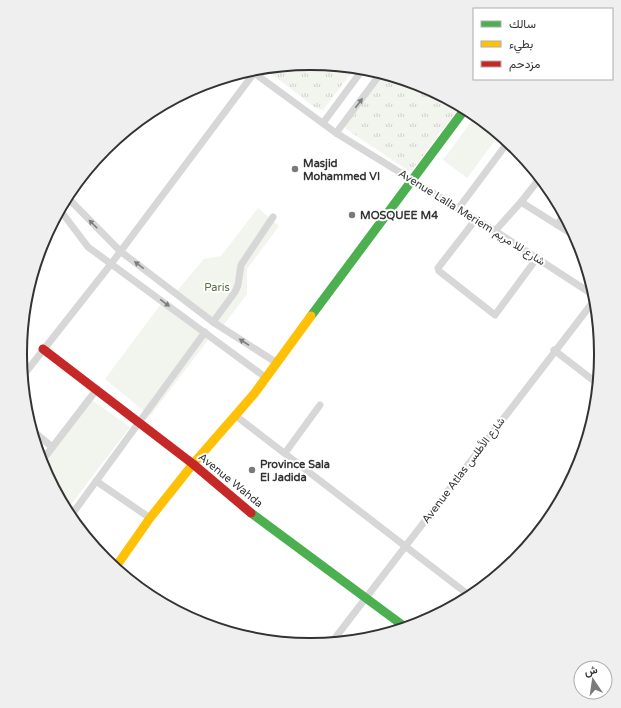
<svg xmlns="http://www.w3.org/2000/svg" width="621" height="708" font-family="'Varela Round',Vazirmatn,sans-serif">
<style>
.grass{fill:url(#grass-tufts)}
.park{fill:#f1f5ed}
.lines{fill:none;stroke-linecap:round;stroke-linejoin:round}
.street{stroke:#d7d7d7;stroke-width:7}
.fast{stroke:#4caf50;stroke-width:9}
.slow{stroke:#ffc107;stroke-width:9}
.jam{stroke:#c62828;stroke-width:9}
.oneway{fill:#7d7d7d}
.poi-dot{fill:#7a7a7a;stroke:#fff;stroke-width:1.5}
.labels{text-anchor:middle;stroke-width:4;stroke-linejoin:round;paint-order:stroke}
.poi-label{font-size:11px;font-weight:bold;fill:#333;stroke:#fff;text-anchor:start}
.street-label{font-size:11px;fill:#333;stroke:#fff}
.park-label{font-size:11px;fill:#56703f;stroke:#fff}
.rim{fill:none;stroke:#333;stroke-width:2}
</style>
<defs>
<pattern id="grass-tufts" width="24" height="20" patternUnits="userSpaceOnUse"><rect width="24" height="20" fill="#f1f5ed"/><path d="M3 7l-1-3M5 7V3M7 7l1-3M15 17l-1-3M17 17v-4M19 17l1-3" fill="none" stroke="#cfd2cc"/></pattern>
</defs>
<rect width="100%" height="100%" fill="#fff"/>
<!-- grass -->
<g class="grass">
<polygon points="311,64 355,68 323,110 317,109 264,68"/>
<polygon points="384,74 422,86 460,106 412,170 409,171 346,129 345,126"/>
</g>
<!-- park -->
<g class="park">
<polygon points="476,115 499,135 467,178 443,160"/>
<polygon points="258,208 279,226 247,269 247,294 223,326 176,292 204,259 221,256"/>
<polygon points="161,304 208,340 150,416 105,379"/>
<polygon points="92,400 130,427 66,511 42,464"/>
</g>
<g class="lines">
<!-- street -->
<g class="street">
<polyline points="250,70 336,133 495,231 595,296"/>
<polyline points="323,123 363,69"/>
<polyline points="336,133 381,73"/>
<polyline points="67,197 120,251 213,322 277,363"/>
<polyline points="521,202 540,178"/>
<polyline points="458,209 508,142"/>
<polyline points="60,210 88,247 265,377"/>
<polyline points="476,219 438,268 439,271 495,315 537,258"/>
<polyline points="557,225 564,215"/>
<polyline points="495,231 521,202 575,236"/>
<polyline points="213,322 235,292 238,285 241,265 273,217"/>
<polyline points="554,350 598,384"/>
<polyline points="22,377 111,264 254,73"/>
<polyline points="236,416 470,596"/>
<polyline points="32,430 52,447"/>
<polyline points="285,453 320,405"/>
<polyline points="41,462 97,389"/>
<polyline points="96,481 150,518"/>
<polyline points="70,517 205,332"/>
<polyline points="332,642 596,298"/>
</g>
<!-- fast -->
<g class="fast">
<polyline points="311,316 465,109"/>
<polyline points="251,513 405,627"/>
</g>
<!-- slow -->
<polyline class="slow" points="115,568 150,518 193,464 254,394 311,316"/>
<!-- jam -->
<polyline class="jam" points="43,349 193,464 251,513"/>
</g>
<!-- one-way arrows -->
<defs><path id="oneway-solid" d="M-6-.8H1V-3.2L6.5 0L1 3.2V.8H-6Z"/></defs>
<g class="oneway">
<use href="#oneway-solid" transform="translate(359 103) rotate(-53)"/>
<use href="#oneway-solid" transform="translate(93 224) rotate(-135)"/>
<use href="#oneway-solid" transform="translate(139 265) rotate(-143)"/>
<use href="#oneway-solid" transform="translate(165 303) rotate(36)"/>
<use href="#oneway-solid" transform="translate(244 342) rotate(-147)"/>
</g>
<!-- markers -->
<g class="poi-dot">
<circle cx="295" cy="169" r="4"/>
<circle cx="352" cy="215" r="4"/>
<circle cx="252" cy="470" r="4"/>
</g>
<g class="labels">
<!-- poi labels -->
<g class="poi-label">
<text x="303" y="167">Masjid<tspan x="303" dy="13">Mohammed VI</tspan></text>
<text x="360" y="219">MOSQUEE M4</text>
<text x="260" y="468">Province Sala<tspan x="260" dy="13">El Jadida</tspan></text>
</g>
<!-- street labels -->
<g class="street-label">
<text transform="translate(472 217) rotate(32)" y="4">Avenue Lalla Meriem شارع للا مريم</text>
<text transform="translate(463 470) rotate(-53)" y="4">Avenue Atlas شارع الأطلس</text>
<text transform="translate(231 480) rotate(39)" y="4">Avenue Wahda</text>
</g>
<!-- park labels -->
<g class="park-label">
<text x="217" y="291">Paris</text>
</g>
</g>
<!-- crop -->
<path d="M0 0H621V708H0ZM310 70H311A283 283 0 0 1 594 353V355A283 283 0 0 1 311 638H310A283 283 0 0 1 27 355V353A283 283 0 0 1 310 70Z" fill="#efefef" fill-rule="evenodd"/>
<path class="rim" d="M310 70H311A283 283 0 0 1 594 353V355A283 283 0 0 1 311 638H310A283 283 0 0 1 27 355V353A283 283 0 0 1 310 70Z"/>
<!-- legend -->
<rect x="473" y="8" width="140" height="72" fill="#ffffff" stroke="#adadad"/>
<rect x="481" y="21" width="20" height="6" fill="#4caf50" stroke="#adadad"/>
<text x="509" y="28" font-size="12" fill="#333333">سالك</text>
<rect x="481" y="41" width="20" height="6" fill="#ffc107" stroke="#adadad"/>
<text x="509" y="48" font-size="12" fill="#333333">بطيء</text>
<rect x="481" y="61" width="20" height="6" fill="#c62828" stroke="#adadad"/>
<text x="509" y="68" font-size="12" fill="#333333">مزدحم</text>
<!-- north arrow -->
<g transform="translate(593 680) rotate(347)"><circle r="19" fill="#ffffff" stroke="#adadad"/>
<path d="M0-3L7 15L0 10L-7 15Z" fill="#7a7a7a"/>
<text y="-6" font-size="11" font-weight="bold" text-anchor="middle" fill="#333333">ش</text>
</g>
</svg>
